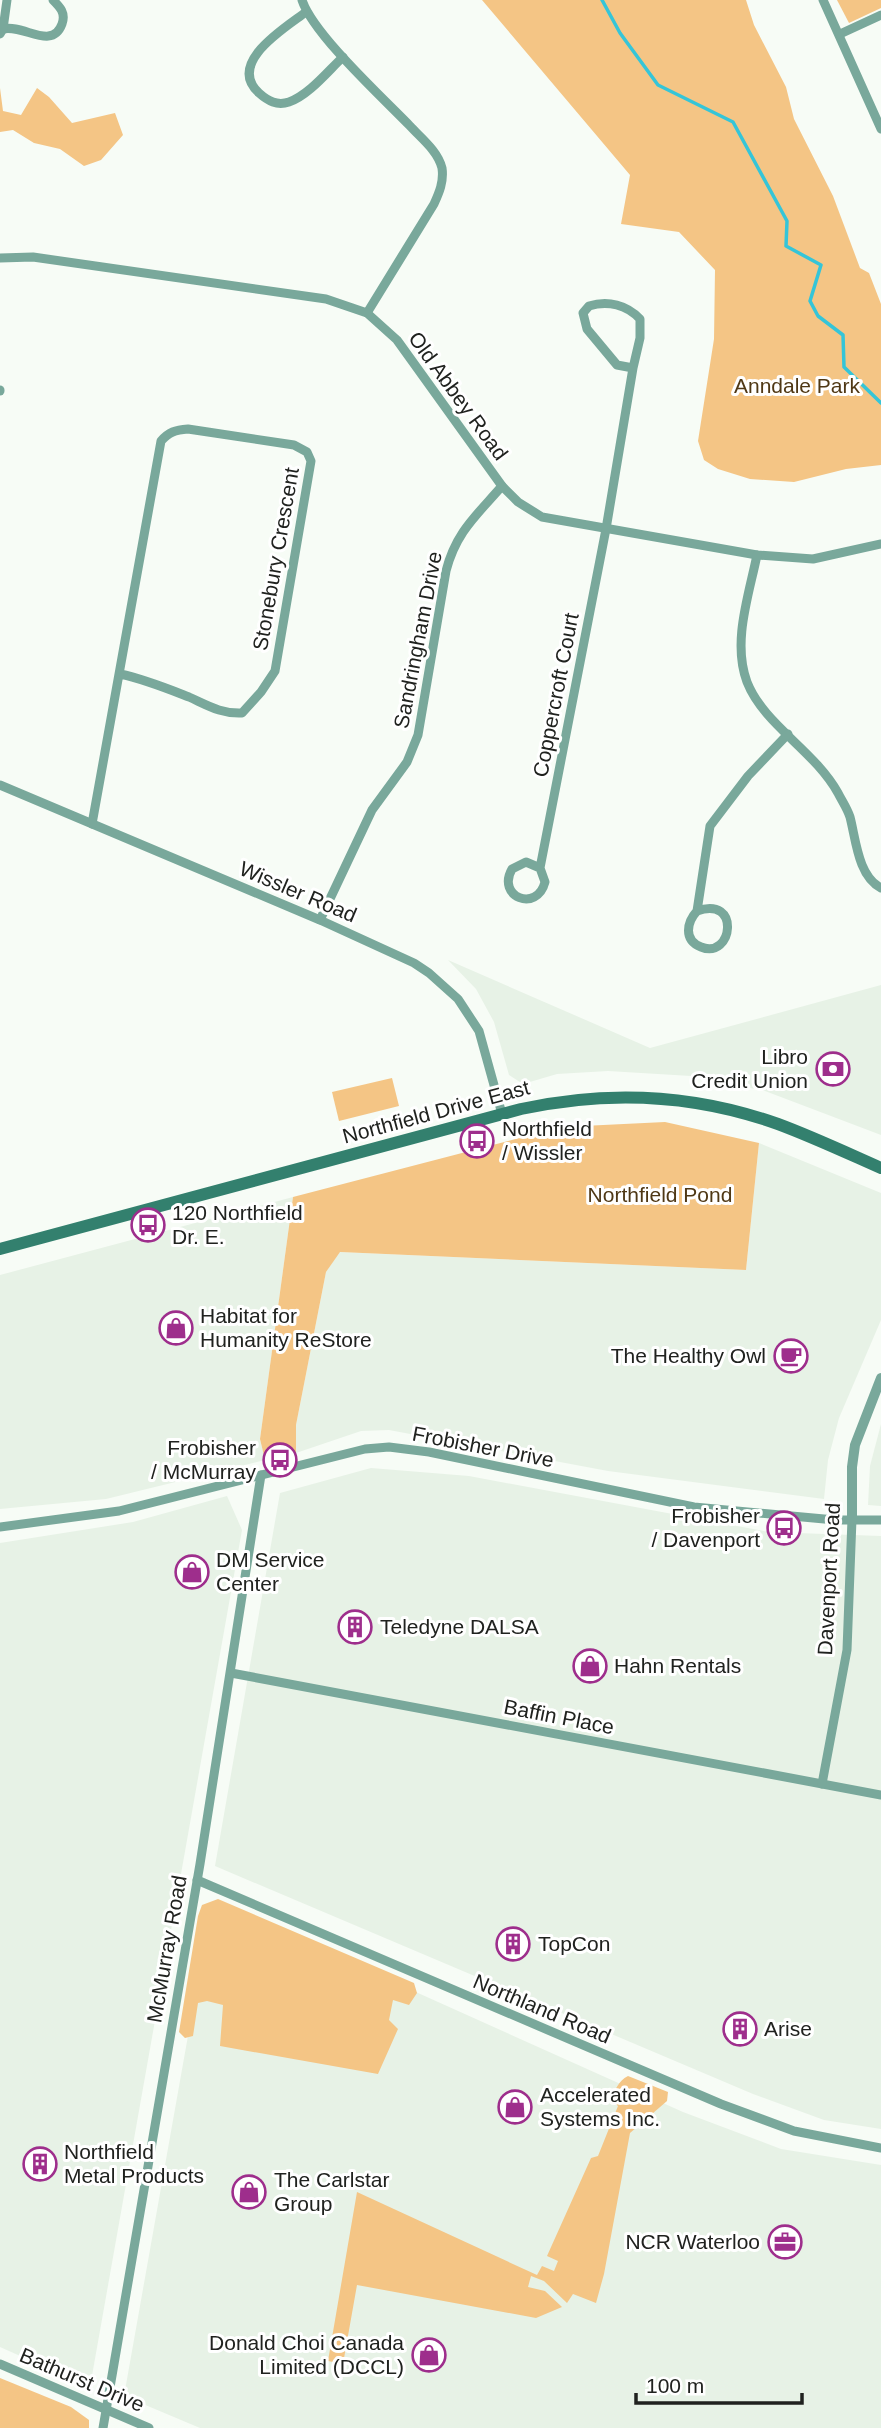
<svg xmlns="http://www.w3.org/2000/svg" width="881" height="2428" font-family="Arial,sans-serif">
<style>
.built{fill:#e7f2e6}
.green{fill:#f4c585}
.lines{fill:none;stroke-linecap:round;stroke-linejoin:round}
.stream{stroke:#35c5d8;stroke-width:3.5}
.minor{stroke:#79a89b;stroke-width:9}
.tertiary{stroke:#79a89b;stroke-width:10}
.secondary{stroke:#33806e;stroke-width:12}
.labels{text-anchor:middle;stroke-width:6;stroke-linejoin:round;paint-order:stroke}
.park-label{font-size:21px;fill:#4f3815;stroke:#fff}
.street-label{font-size:21px;fill:#20221f;stroke:#fff}
.poi-label{font-size:21px;fill:#20221f;stroke:#fff;text-anchor:start}
</style>
<rect width="100%" height="100%" fill="#f7fcf6"/>
<!-- built -->
<g class="built">
<polygon points="448,960 650,1048 881,985 881,1135 765,1091 691,1076 608,1071 557,1074 523,1084 509,1075 494,1022 476,989"/>
<polygon points="759,1143 881,1193 881,1320 839,1418 828,1460 824,1499 608,1471 389,1430 361,1431 296,1453 296,1425 326,1272 339,1252 746,1270"/>
<polygon points="293,1197 260,1439 265,1460 106,1499 0,1509 0,1275"/>
<polygon points="881,1424 881,1506 868,1505 870,1466"/>
<polygon points="371,1468 469,1476 769,1532 881,1536 881,2129 824,2120 753,2094 215,1866 280,1493"/>
<polygon points="227,1496 242,1530 90,2387 0,2347 0,1543 133,1522"/>
<polygon points="210,1912 398,1984 683,2112 781,2149 881,2165 881,2428 200,2428 124,2396"/>
</g>
<!-- green -->
<g class="green">
<polygon points="482,0 746,0 754,25 786,87 794,119 833,196 860,268 869,273 881,304 881,465 846,469 794,482 750,479 718,469 704,460 698,441 714,339 715,270 679,232 621,224 630,175"/>
<polygon points="837,0 881,0 881,8 849,23"/>
<polygon points="0,88 3,111 21,115 37,88 49,97 72,123 115,113 123,135 101,160 84,166 60,149 34,143 13,130 0,132"/>
<polygon points="392,1078 399,1106 339,1121 332,1092"/>
<polygon points="665,1122 759,1143 746,1270 340,1252 326,1272 296,1425 296,1453 265,1460 260,1439 293,1197 562,1127"/>
<polygon points="218,1899 414,1983 417,1993 409,2005 393,2000 389,2020 398,2029 378,2074 220,2046 223,2005 207,2001 198,2003 193,2036 185,2038 179,2032 198,1916 202,1905"/>
<path d="M 628,2076 L 668,2092 L 667,2101 L 630,2133 L 604,2274 L 596,2303 L 573,2294 L 567,2303 L 544,2281 L 531,2276 L 528,2287 L 545,2291 L 562,2307 L 536,2318 L 357,2285 L 343,2364 L 328,2361 L 357,2192 L 537,2275 L 542,2266 L 554,2271 L 558,2261 L 547,2256 L 591,2158 L 598,2156 L 618,2106 L 611,2100 C 615,2090 618,2081 628,2076 Z"/>
<polygon points="0,2378 71,2407 89,2420 89,2428 0,2428"/>
</g>
<g class="lines">
<!-- stream -->
<polyline class="stream" points="602,0 620,33 658,85 733,122 787,221 786,246 821,265 810,301 818,316 843,335 844,367 881,403"/>
<!-- minor -->
<g class="minor">
<path d="M 302,0 C 313,34 383,98 410,126 C 421,138 438,151 442,168 C 444,182 439,193 434,204 L 367,313"/>
<polyline points="823,0 881,129"/>
<path d="M 306,12 C 285,28 226,63 259,93 C 268,101 277,106 289,102 C 309,95 328,71 343,57"/>
<path d="M 3,29 C 24,24 52,51 62,24 C 66,13 60,7 53,0"/>
<polyline points="0,34 3,29 7,0"/>
<polyline points="840,34 881,15"/>
<polyline points="0,258 33,257 326,299 367,313 397,340 502,486 518,502 542,517 757,555 813,559 881,544"/>
<polyline points="0,390 0,391"/>
<path d="M 757,555 C 749,595 732,642 747,682 C 764,725 814,750 838,793 C 842,801 847,808 850,817 C 856,840 858,876 881,888"/>
<polyline points="0,785 320,920 414,963 429,973 458,999 479,1031 502,1114"/>
<path d="M 92,824 L 161,441 C 169,432 175,430 188,429 L 294,445 L 307,452 L 311,461 L 275,671 L 261,692 L 242,713 C 221,714 207,705 189,697 C 166,688 144,679 120,674"/>
<path d="M 540,868 L 526,862 L 512,869 C 496,897 537,913 545,882 L 540,868 L 606,529 L 633,368 L 617,365 L 587,329 L 583,313 L 589,306 C 608,300 627,305 640,319 L 640,338 L 633,368"/>
<path d="M 697,911 C 741,895 733,960 701,947 C 683,940 687,922 697,911 L 710,826 L 748,776 L 788,734"/>
<path d="M 320,920 L 372,810 L 407,762 L 418,735 L 446,571 C 456,532 476,516 502,486"/>
<polyline points="0,1527 119,1511 365,1449 389,1447 429,1452 694,1507 835,1520 881,1520"/>
<polyline points="231,1673 881,1795"/>
<polyline points="822,1784 847,1650 852,1519"/>
<polyline points="197,1880 721,2104 794,2131 881,2148"/>
<polyline points="0,2364 149,2428"/>
<polyline points="103,2428 200,1864 261,1475"/>
</g>
<!-- tertiary -->
<polyline class="tertiary" points="852,1519 852,1467 855,1445 881,1378"/>
<!-- secondary -->
<path class="secondary" d="M 0,1249 L 521,1109 C 608,1090 694,1094 778,1124 C 813,1137 847,1153 881,1168"/>
</g>
<!-- icons -->
<defs>
<symbol id="bank-ring" viewBox="-11 -11 22 22"><circle r="9.5" fill="#fff" stroke="#9e2e8c" stroke-width="1.5"/><path d="M-6-4H6V4H-6ZM0-2.3a2.3 2.3 0 1 0 0 4.6a2.3 2.3 0 1 0 0-4.6Z" fill="#9e2e8c"/></symbol>
<symbol id="bus-ring" viewBox="-11 -11 22 22"><circle r="9.5" fill="#fff" stroke="#9e2e8c" stroke-width="1.5"/><path d="M-5-6H5V4H4V6H2V4H-2V6H-4V4H-5ZM-3.5-4V0h7V-4ZM-3.5 1.2v1.5H-2V1.2ZM2 1.2v1.5H3.5V1.2Z" fill="#9e2e8c"/></symbol>
<symbol id="shop-ring" viewBox="-11 -11 22 22"><circle r="9.5" fill="#fff" stroke="#9e2e8c" stroke-width="1.5"/><path d="M-5-2.5h2.3a2.7 3.5 0 0 1 5.4 0H5L5.5 6h-11ZM-1.5-2.5h3a1.5 2.3 0 0 0-3 0Z" fill="#9e2e8c"/></symbol>
<symbol id="cafe-ring" viewBox="-11 -11 22 22"><circle r="9.5" fill="#fff" stroke="#9e2e8c" stroke-width="1.5"/><path d="M-5.5-4.5H6V0H3Q3 3.5 0 3.5H-2.5Q-5.5 3.5-5.5 0ZM3-3.2v2h1.7v-2ZM-6 4.5H4V6H-6Z" fill="#9e2e8c"/></symbol>
<symbol id="building-ring" viewBox="-11 -11 22 22"><circle r="9.5" fill="#fff" stroke="#9e2e8c" stroke-width="1.5"/><path d="M-4-6H4V6H1V3H-1V6H-4ZM-2.5-4.3h1.7v1.8h-1.7ZM.8-4.3h1.7v1.8H.8ZM-2.5-1h1.7V.8h-1.7ZM.8-1h1.7V.8H.8Z" fill="#9e2e8c"/></symbol>
<symbol id="office-ring" viewBox="-11 -11 22 22"><circle r="9.5" fill="#fff" stroke="#9e2e8c" stroke-width="1.5"/><path d="M-6-3h4V-5.5h4V-3h4V5H-6ZM-1-4.5V-3h2v-1.5ZM-6 0V1H6V0Z" fill="#9e2e8c"/></symbol>
</defs>
<g fill-rule="evenodd">
<use href="#bank-ring" x="814" y="1050" width="38" height="38"/>
<use href="#bus-ring" x="458" y="1122" width="38" height="38"/>
<use href="#bus-ring" x="129" y="1206" width="38" height="38"/>
<use href="#shop-ring" x="157" y="1309" width="38" height="38"/>
<use href="#cafe-ring" x="772" y="1337" width="38" height="38"/>
<use href="#bus-ring" x="261" y="1441" width="38" height="38"/>
<use href="#bus-ring" x="765" y="1509" width="38" height="38"/>
<use href="#shop-ring" x="173" y="1553" width="38" height="38"/>
<use href="#building-ring" x="336" y="1608" width="38" height="38"/>
<use href="#shop-ring" x="571" y="1647" width="38" height="38"/>
<use href="#building-ring" x="494" y="1925" width="38" height="38"/>
<use href="#building-ring" x="721" y="2010" width="38" height="38"/>
<use href="#shop-ring" x="496" y="2088" width="38" height="38"/>
<use href="#building-ring" x="21" y="2145" width="38" height="38"/>
<use href="#shop-ring" x="230" y="2173" width="38" height="38"/>
<use href="#office-ring" x="766" y="2223" width="38" height="38"/>
<use href="#shop-ring" x="410" y="2336" width="38" height="38"/>
</g>
<g class="labels">
<!-- park labels -->
<g class="park-label">
<text x="797" y="393">Anndale Park</text>
<text x="660" y="1202">Northfield Pond</text>
</g>
<!-- street labels -->
<g class="street-label">
<text transform="translate(458 396) rotate(54)" y="7">Old Abbey Road</text>
<text transform="translate(276 559) rotate(-80)" y="7">Stonebury Crescent</text>
<text transform="translate(418 640) rotate(-79)" y="7">Sandringham Drive</text>
<text transform="translate(556 695) rotate(-79)" y="7">Coppercroft Court</text>
<text transform="translate(298 892) rotate(23)" y="7">Wissler Road</text>
<text transform="translate(436 1112) rotate(-15)" y="7">Northfield Drive East</text>
<text transform="translate(483 1447) rotate(11)" y="7">Frobisher Drive</text>
<text transform="translate(829 1579) rotate(-87)" y="7">Davenport Road</text>
<text transform="translate(559 1717) rotate(11)" y="7">Baffin Place</text>
<text transform="translate(167 1949) rotate(-80)" y="7">McMurray Road</text>
<text transform="translate(542 2009) rotate(23)" y="7">Northland Road</text>
<text transform="translate(82 2380) rotate(23)" y="7">Bathurst Drive</text>
</g>
<!-- poi labels -->
<g class="poi-label">
<text x="808" y="1064" text-anchor="end">Libro<tspan x="808" dy="24">Credit Union</tspan></text>
<text x="502" y="1136">Northfield<tspan x="502" dy="24">/ Wissler</tspan></text>
<text x="172" y="1220">120 Northfield<tspan x="172" dy="24">Dr. E.</tspan></text>
<text x="200" y="1323">Habitat for<tspan x="200" dy="24">Humanity ReStore</tspan></text>
<text x="766" y="1363" text-anchor="end">The Healthy Owl</text>
<text x="256" y="1455" text-anchor="end">Frobisher<tspan x="256" dy="24">/ McMurray</tspan></text>
<text x="760" y="1523" text-anchor="end">Frobisher<tspan x="760" dy="24">/ Davenport</tspan></text>
<text x="216" y="1567">DM Service<tspan x="216" dy="24">Center</tspan></text>
<text x="380" y="1634">Teledyne DALSA</text>
<text x="614" y="1673">Hahn Rentals</text>
<text x="538" y="1951">TopCon</text>
<text x="764" y="2036">Arise</text>
<text x="540" y="2102">Accelerated<tspan x="540" dy="24">Systems Inc.</tspan></text>
<text x="64" y="2159">Northfield<tspan x="64" dy="24">Metal Products</tspan></text>
<text x="274" y="2187">The Carlstar<tspan x="274" dy="24">Group</tspan></text>
<text x="760" y="2249" text-anchor="end">NCR Waterloo</text>
<text x="404" y="2350" text-anchor="end">Donald Choi Canada<tspan x="404" dy="24">Limited (DCCL)</tspan></text>
</g>
</g>
<!-- scale -->
<path d="M636 2393v10h166v-10" fill="none" stroke="#20221f" stroke-width="3.5"/>
<text x="646" y="2393" font-size="21" fill="#20221f" stroke="#ffffff" stroke-width="5" paint-order="stroke">100 m</text>
</svg>
